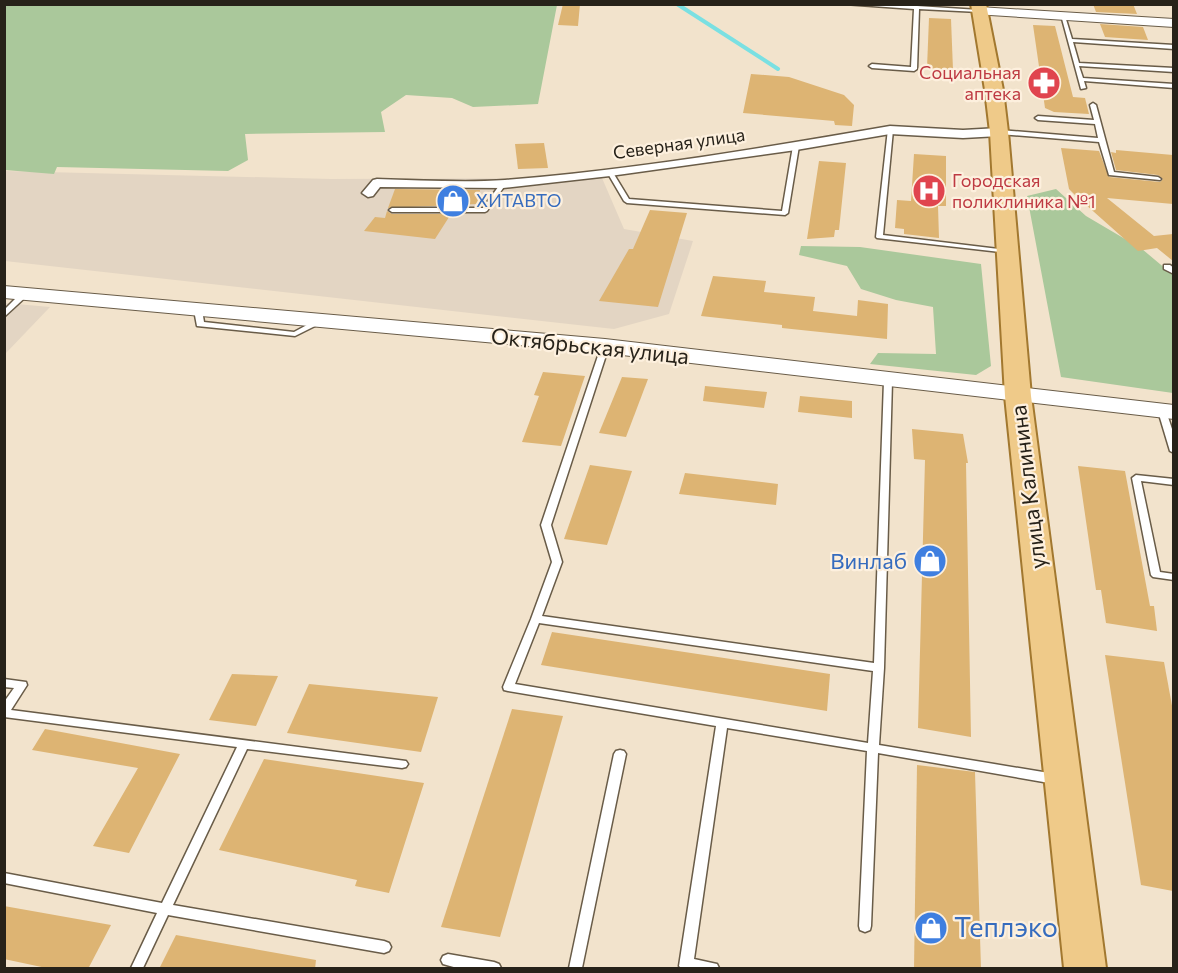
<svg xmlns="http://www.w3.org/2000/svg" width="1178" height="973" font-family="Commissioner,sans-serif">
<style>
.industrial{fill:#e3d5c3}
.green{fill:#aac89b}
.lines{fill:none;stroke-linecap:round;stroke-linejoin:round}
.stream{stroke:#7ae0e2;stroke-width:4}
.building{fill:#ddb473}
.lane-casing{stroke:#695c48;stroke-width:3}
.street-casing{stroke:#695c48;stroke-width:3}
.secondary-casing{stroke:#695c48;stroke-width:2}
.primary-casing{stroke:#a2782f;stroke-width:4}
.lane{fill:#fff;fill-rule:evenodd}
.street{fill:#fff;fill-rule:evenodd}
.secondary{fill:#fff;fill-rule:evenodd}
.primary{fill:#efca89;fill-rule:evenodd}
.labels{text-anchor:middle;stroke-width:4.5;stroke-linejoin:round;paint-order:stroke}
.far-health-label{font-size:18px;fill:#be3a42;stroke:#fdf0de;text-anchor:end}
.far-street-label{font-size:18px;fill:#272219;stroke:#fdf0de}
.far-shop-label{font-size:18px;fill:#366cbe;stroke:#fdf0de;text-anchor:start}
.street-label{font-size:22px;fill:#272219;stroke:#fdf0de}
.shop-label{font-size:22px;fill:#366cbe;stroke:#fdf0de;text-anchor:end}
.near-shop-label{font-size:27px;fill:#366cbe;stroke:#fdf0de;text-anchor:start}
</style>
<rect width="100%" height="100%" fill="#f2e3cc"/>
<!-- industrial -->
<g class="industrial">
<polygon points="5,171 331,179 602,178 624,229 693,241 669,314 614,329 5,261"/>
<polygon points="5,303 50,307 5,354"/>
</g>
<!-- green -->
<g class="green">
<polygon points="4,5 5,4 557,5 538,104 473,107 452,98 406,95 381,112 385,132 245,134 248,160 228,171 57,167 54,174 5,170"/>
<polygon points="1056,189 1086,216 1142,249 1173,275 1173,393 1061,377 1027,196"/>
<polygon points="801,246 860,247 981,264 991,366 976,375 870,364 878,353 936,354 933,307 896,300 861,289 847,266 799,255"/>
</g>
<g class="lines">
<!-- stream -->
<polyline class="stream" points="677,4 778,69"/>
</g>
<!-- building -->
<g class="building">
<polygon points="563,4 580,4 578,26 558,25"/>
<polygon points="1093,4 1133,4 1137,14 1096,12"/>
<polygon points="929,18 951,19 953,70 927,68"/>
<polygon points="1100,24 1143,27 1148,40 1105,37"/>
<polygon points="1033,25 1055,26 1073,97 1085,98 1089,114 1054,112 1045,108"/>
<polygon points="751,74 789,77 844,95 854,105 852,126 835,125 834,121 743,113"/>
<polygon points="544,143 548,168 518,169 515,144"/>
<polygon points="1061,148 1099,151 1109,177 1160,182 1163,179 1158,175 1116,170 1111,152 1116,153 1116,150 1173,155 1173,204 1107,198 1154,236 1173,234 1173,261 1157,248 1138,251 1076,196 1069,189"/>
<polygon points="914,154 946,156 946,206 938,206 939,238 904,234 904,229 895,228 897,200 911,201"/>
<polygon points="819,161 846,163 839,230 835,230 834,237 807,239"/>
<polygon points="395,189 480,190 477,204 388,208"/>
<polygon points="650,210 687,213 658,307 599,301 629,249 633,249"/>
<polygon points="387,211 392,214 451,214 435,239 364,231 375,217 385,218"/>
<polygon points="713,276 766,281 764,292 815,297 813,311 857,316 858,300 888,304 887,339 782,328 782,325 701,316"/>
<polygon points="543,372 585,376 561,446 522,442 539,396 534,395"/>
<polygon points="622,377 648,379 626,437 599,433"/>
<polygon points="705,386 767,392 764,408 703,401"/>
<polygon points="800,396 852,401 852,418 798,412"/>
<polygon points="912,429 963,434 968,463 966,463 971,737 918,728 925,460 914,459"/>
<polygon points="590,465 632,471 607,545 564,539"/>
<polygon points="1078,466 1125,471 1150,606 1154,606 1157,631 1106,623 1101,590 1096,590"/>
<polygon points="685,473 778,484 776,505 679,494"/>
<polygon points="552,632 830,674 827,711 541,665"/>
<polygon points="1105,655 1164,662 1173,711 1173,891 1141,885"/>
<polygon points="232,674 278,676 256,726 209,720"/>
<polygon points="309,684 438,697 421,752 287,733"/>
<polygon points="512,709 563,716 500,937 441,927"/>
<polygon points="45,729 180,754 129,853 93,846 138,768 32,750"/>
<polygon points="264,759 424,783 389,893 355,886 357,880 219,850"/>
<polygon points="917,765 975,772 981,969 914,969"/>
<polygon points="4,906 111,925 88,969 51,969 4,959"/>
<polygon points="176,935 316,960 315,969 159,969"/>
</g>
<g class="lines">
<defs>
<g id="lane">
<polygon points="844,4 917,6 979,10 981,11 979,12 919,9 917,69 914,71 872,68 869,66 872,64 911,67 914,9"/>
<polygon points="1061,15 1065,16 1072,39 1174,45 1174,49 1073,42 1079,63 1174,68 1174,72 1079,66 1083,78 1174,84 1174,88 1084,81 1086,88 1081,89"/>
<polygon points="1093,103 1096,105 1114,172 1158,177 1161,179 1160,180 1109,175 1099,142 999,134 996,132 999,130 1098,138 1095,124 1038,120 1035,118 1038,116 1094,120 1090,105"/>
<polygon points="888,129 893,130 883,235 1007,250 1009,251 1009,253 877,238 876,237"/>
<polygon points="796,144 799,146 788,213 785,215 627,203 624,201 607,172 612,171 629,199 782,211 793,146"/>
<polygon points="503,182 506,184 487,211 485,212 392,212 389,210 392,208 483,208 501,183"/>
<polygon points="1164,265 1170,265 1174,268 1174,274 1164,269"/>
<polygon points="22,292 25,292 29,294 4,317 4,310"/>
<polygon points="195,308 201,308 202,310 204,322 294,332 318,319 321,319 325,321 295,336 197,326 194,310"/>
<path d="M 602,344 L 605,344 L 609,346 L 551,525 L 562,562 L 542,616 L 874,663 L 884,381 L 888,379 L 892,381 L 884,668 L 879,745 L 1055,774 L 1059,776 L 1061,779 L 1059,782 L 1055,784 L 878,753 L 871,926 L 870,930 L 865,932 L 860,930 L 859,926 L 867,751 L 727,728 L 694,959 L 717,964 L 719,968 L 681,968 L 679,966 L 716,726 L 508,691 L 504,690 L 503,687 L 531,619 L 552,562 L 541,525 ZM 539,623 L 873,671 L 868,743 L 515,684 Z"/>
<polygon points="1162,408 1166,411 1174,435 1174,453 1170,451 1158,411"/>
<polygon points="1136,475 1174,479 1174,485 1141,481 1160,572 1174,574 1174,580 1153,577 1151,575 1132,478"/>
<polygon points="4,679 26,682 27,685 11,710 406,761 408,764 406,767 402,768 247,749 173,905 384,941 389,943 391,947 389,951 384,953 168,915 143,968 131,968 157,913 4,883 4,873 162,903 237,747 4,717 4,702 14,688 4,687"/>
<polygon points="620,750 624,751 626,754 582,968 569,968 614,754 616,751"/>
<path d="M 448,954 L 494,962 L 499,964 L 501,968 C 483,970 461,970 443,964 L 441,960 L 443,956 Z"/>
</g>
<path id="street" d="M 890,126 L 963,130 L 999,128 L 1005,132 L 999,136 L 963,138 L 890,134 L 796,150 L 610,176 L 503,188 L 380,187 L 373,196 L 368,197 L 362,193 L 373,180 L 377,179 C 419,180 463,183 505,180 C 634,170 763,148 890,126 Z"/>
<g id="secondary">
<polygon points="979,7 1174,19 1174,27 974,14 972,11 974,8"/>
<polygon points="4,286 605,339 1174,405 1174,419 605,353 4,298"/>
</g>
<polygon id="primary" points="971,4 986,4 1003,90 1008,132 1031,396 1106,968 1064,968 1005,396 990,132 985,90"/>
</defs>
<!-- lane casing -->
<use href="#lane" class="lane-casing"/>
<!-- street casing -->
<use href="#street" class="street-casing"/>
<!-- secondary casing -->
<use href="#secondary" class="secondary-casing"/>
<!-- primary casing -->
<use href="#primary" class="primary-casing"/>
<!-- lane -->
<use href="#lane" class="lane"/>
<!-- street -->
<use href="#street" class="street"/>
<!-- secondary -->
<use href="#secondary" class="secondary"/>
<!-- primary -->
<use href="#primary" class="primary"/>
</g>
<!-- icons -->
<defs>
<symbol id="pharmacy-disc" viewBox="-11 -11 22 22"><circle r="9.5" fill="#e0444e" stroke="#fdf0de"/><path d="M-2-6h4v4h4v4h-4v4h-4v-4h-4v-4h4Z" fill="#fff"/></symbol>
<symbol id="hospital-disc" viewBox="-11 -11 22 22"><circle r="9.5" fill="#e0444e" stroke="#fdf0de"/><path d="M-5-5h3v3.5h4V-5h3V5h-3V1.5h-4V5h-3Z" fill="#fff"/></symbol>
<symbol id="shop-disc" viewBox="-11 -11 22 22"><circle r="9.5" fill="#3f7fe0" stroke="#fdf0de"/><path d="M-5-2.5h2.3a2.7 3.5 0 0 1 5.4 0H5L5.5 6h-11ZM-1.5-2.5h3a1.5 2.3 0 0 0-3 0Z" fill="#fff"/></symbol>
</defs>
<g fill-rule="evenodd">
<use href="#pharmacy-disc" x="1025" y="64" width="38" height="38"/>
<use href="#hospital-disc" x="910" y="172" width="38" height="38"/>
<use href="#shop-disc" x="434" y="182" width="38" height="38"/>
<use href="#shop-disc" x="911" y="542" width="38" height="38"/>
<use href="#shop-disc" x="912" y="909" width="38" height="38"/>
</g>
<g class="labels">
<!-- far-health labels -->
<g class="far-health-label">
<text x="1021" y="79">Социальная<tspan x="1021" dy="21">аптека</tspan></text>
<text x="952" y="187" text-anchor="start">Городская<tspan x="952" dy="21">поликлиника №1</tspan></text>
</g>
<!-- far-street labels -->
<g class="far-street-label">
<text transform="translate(679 144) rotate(-8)" y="6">Северная улица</text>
</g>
<!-- far-shop labels -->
<g class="far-shop-label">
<text x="476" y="207">ХИТАВТО</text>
</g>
<!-- street labels -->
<g class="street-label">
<text transform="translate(590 346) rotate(6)" y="8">Октябрьская улица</text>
<text transform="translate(1028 487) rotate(-97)" y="8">улица Калинина</text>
</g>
<!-- shop labels -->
<g class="shop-label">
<text x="907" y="569">Винлаб</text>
</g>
<!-- near-shop labels -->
<g class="near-shop-label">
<text x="954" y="937">Теплэко</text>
</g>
</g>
<!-- border -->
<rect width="1178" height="973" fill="none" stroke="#272219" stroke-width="12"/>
</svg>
